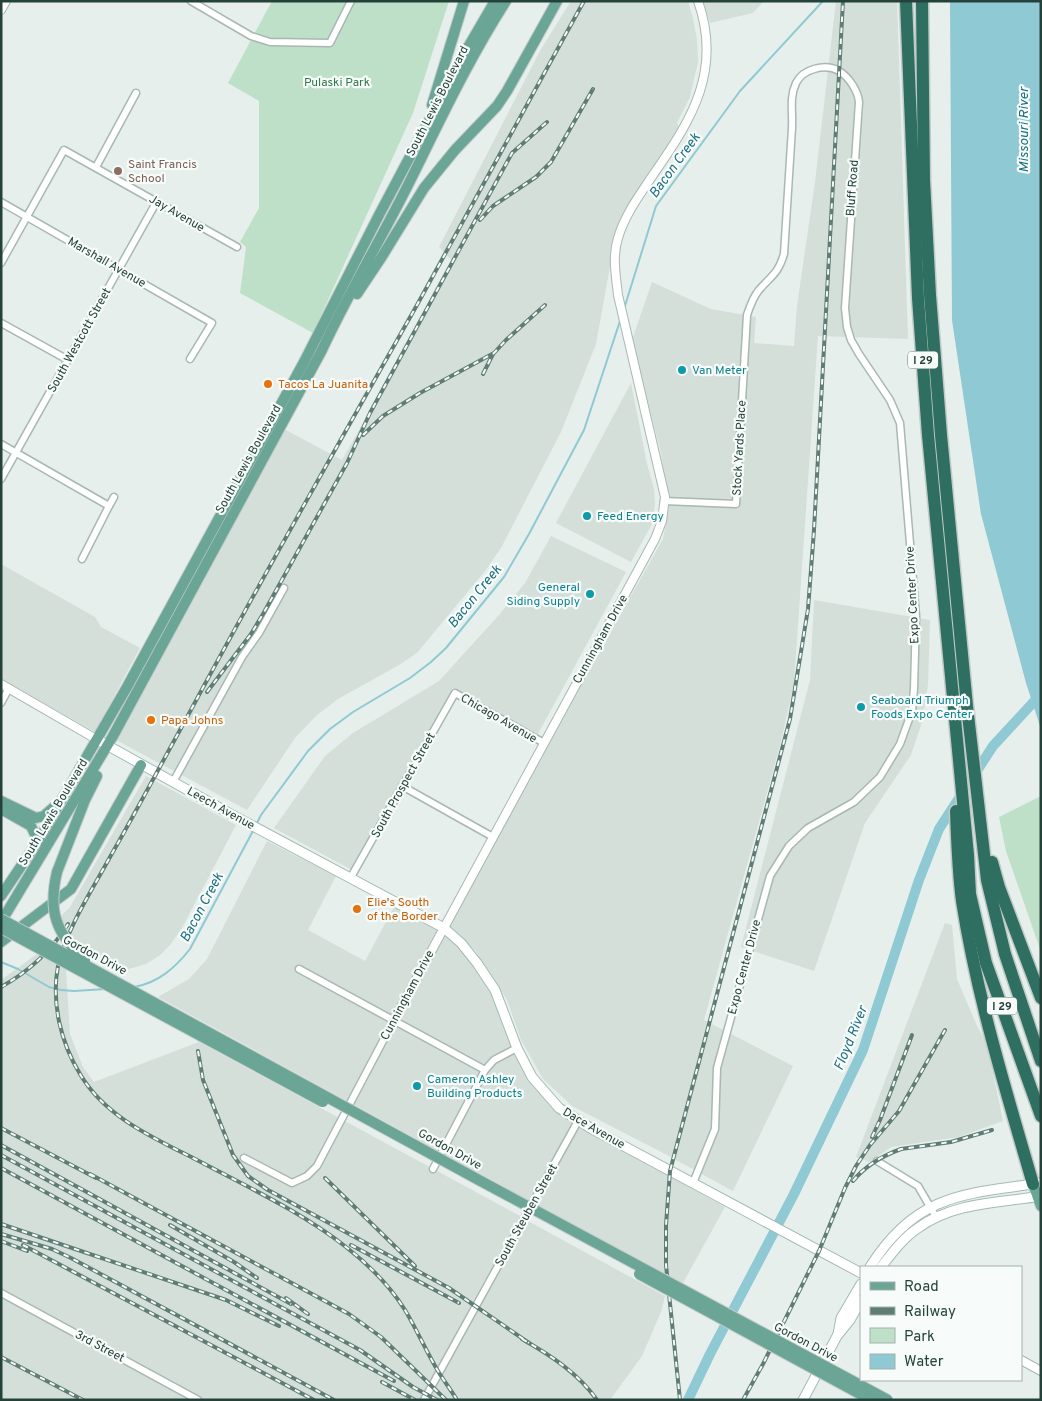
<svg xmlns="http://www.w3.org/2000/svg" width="1042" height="1401" font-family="Overpass,sans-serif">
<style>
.built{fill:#d4dfda}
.green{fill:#bfe0c8}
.water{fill:#8ec9d4}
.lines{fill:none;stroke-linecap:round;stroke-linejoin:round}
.stream{stroke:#8ec9d4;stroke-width:2}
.river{stroke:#8ec9d4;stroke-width:10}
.minor-casing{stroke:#a8b8b2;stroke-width:9}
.tertiary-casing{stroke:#a8b8b2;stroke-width:10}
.secondary-casing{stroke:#a4bbb3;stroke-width:11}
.primary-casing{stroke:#c2cac8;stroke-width:12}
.motorway-casing{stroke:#c2cac8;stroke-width:15}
.minor{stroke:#fff;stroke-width:6}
.tertiary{stroke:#fff;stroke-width:8}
.secondary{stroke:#fff;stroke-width:9}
.primary{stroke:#6aa596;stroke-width:10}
.motorway{stroke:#2f6f62;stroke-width:12}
.rail-casing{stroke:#5f7d75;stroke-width:4}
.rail{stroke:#f7fbf9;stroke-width:2;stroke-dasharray:5.5;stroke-linecap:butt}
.primary-bridge-casing{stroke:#c2cac8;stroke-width:12;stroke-linecap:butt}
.primary-bridge{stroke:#6aa596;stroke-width:10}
.education-dot{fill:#8d6e63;stroke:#f7fbf9;stroke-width:2}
.culture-dot{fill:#0f9aa8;stroke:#f7fbf9;stroke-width:2}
.food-dot{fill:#e8710a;stroke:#f7fbf9;stroke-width:2}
.labels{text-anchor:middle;stroke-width:4.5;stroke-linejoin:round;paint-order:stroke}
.shield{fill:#f7fbf9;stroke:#637a73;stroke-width:1}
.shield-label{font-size:11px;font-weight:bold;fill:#24423a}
.park-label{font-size:12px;fill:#2d7a4b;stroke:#f7fbf9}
.street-label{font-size:12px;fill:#24423a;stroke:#f7fbf9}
.education-label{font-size:12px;fill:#785e54;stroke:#f7fbf9;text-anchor:start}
.culture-label{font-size:12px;fill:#0d838f;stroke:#f7fbf9;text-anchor:start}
.food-label{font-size:12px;fill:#c56008;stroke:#f7fbf9;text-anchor:start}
.water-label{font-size:14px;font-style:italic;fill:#1c6f80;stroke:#f7fbf9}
</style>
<rect width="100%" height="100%" fill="#e6efeb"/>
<!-- built -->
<g class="built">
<polygon points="571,1 688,1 693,18 697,40 698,62 690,97 677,123 680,130 625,212 616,233 596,344 561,432 501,548 485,571 417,653 399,665 338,699 317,715 295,738 247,810 116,740 284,429 342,460 454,263 439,247 541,49"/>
<polygon points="703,1 764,1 753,13 710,23"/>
<polygon points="836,1 897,1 908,339 818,336 794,683 780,746 704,1020 793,1066 733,1191 667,1155 572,1106 543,1079 521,1040 507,1000 475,950 445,926 663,539 669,505 661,453 632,340 652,282 711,309 756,317 754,343 794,346 797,306 815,182"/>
<polygon points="631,383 647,464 654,489 655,504 652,524 631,562 556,523"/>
<polygon points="551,536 626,572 538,734 453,688 352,870 274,828 325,756 353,733 439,681 499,615 525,583"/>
<polygon points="1,564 95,617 101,627 140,648 95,732 1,679"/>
<polygon points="814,600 930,620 928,685 922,722 911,755 865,823 814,971 741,947 810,680"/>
<polygon points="146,776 236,825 182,928 170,945 160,955 146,964 118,972 82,949 64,926 61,916 70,907"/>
<polygon points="267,841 336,876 308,930 365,961 395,905 426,922 448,936 470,960 489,989 507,1035 523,1070 544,1098 558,1111 573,1122 725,1207 683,1283 530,1201 158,997 189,979 207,959"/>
<polygon points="945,923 952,925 957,979 977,1026 987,1044 1003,1121 959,1137 891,1147 870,1162 856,1157"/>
<polygon points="37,954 66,970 70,1034 83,1067 94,1082 199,1042 522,1217 473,1301 479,1305 528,1221 665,1296 661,1312 642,1356 610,1400 1,1400 1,980"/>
</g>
<!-- green -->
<g class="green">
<polygon points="272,1 449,1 413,113 313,333 240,293 246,247 240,242 259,208 259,101 228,83"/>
<polygon points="1041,796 1041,952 1006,851 999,817"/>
</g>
<!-- water -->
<polygon class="water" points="950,1 1041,1 1041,729 1026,683 981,514 952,320"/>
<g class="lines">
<!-- stream -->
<g class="stream">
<polyline points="624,309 656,206 740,91 823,1"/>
<polyline points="256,825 261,815 308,751 330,729 353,712 410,678 431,662 446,648 504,577 529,534 584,430 620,321"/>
<polyline points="1,962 18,969 49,987 61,990 74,991 105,989"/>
<path d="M 134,987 C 158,983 175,968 190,949 L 254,829"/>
</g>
<!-- river -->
<polyline class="river" points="688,1400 710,1354 794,1194 863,1050 919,880 939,829 993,746 1041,694"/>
<defs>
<g id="minor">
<polyline points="191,1 251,36 270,42 330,43 351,1"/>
<polyline points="96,167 136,93"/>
<polyline points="1,202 212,323 190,359"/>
<polyline points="1,263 64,150 237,247"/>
<polyline points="1,323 68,360"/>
<polyline points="1,444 109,506 82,559"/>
<polyline points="1,479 157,201"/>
<path d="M 664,501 L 736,504 L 747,315 C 750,306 753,297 759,290 C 772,275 778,274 784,254 C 787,212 789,170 792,128 C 793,113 789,98 796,83 C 803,69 825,63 839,71 C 849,77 858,91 859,102 L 845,308 L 847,327 L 851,340 L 859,354 L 890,400 L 900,423 L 916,616 L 914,689 L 912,711 L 900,744 L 880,777 L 854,802 L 808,828 L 789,846 L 770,876 L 717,1068 L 715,1129 L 693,1183"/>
<polyline points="109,506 114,497"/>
<polyline points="1,703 9,688"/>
<polyline points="173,782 242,657 259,633 284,588"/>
<polyline points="402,786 493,837"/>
<polyline points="351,877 455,693 544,743"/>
<polyline points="299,969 485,1070 494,1060 517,1048"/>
<polyline points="244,1158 292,1183 307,1176 317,1166 394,1020"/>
<polyline points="877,1161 918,1186 936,1217"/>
<polyline points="433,1169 485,1070"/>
<polyline points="1,1293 198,1400"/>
<polyline points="424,1400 578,1121"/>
</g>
<g id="tertiary">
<polyline points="1,10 6,1"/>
<polyline points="1,684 96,739"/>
<path d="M 394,1020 L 655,539 L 662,521 L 665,497 L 618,295 C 616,276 612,257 618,238 C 625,214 641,193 655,172 C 693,118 722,69 698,1"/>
<polyline points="1021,1360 1041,1371"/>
</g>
<g id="secondary">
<polyline points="96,739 236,817 444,928 461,943 477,963 495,990 517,1048 532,1077 559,1108 592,1129 861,1273"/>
<path d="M 870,1267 C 916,1194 963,1194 1041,1183"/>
<path d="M 881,1267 C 892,1253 903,1238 918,1228 C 954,1202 999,1203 1041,1196"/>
<polyline points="838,1334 841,1318 861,1284"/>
<polyline points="803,1400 837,1336 850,1320 861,1300"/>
</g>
<g id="primary">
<polyline points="432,105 464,1"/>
<polyline points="357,294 381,258 424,188 455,150 497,106 507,91 557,1"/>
<polyline points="1,801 36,818 44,816 54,807"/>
<polyline points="1,809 31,826 38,841"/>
<polyline points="57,872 85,800 97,776"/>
<polyline points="1,896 38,841 127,687 304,362 379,215 467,49 495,1"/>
<path d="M 1,922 L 113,736 L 322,350 C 348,294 380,241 408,185 C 439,123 468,60 506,1"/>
<polyline points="1,942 71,889 141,765"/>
<polyline points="1033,1184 1041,1206"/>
</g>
<g id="motorway">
<polyline points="906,1 918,298 928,435 968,855 970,894 986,963 1041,1116"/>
<polyline points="922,1 924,180 930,295 941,435 967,706 987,880 1005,954 1041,1061"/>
<path d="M 956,811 C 957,841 958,871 962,901 C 977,997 1006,1091 1033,1184"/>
<polyline points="992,862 999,887 1041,998"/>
</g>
</defs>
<!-- minor casing -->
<use href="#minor" class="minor-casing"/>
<!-- tertiary casing -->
<use href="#tertiary" class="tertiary-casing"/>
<!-- secondary casing -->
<use href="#secondary" class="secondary-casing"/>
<!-- primary casing -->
<use href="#primary" class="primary-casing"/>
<!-- motorway casing -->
<use href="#motorway" class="motorway-casing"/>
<!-- minor -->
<use href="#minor" class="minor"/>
<!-- tertiary -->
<use href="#tertiary" class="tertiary"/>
<!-- secondary -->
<use href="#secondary" class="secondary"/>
<!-- primary -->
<use href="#primary" class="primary"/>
<!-- motorway -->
<use href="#motorway" class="motorway"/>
<defs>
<g id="rail">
<polyline points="480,220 493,206 536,177 551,162 593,89"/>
<polyline points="483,374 493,354"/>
<polyline points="363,435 383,416 420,393 494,353 506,340 545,305"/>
<polyline points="207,692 251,634 263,614 347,463 370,413 512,153 547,122"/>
<path d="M 1,987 C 28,972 52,950 68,924"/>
<polyline points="198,1051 203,1080 233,1155 248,1176 268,1190 449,1288 529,1343"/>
<polyline points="1,1128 96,1178"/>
<polyline points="872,1137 880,1120 912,1035"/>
<polyline points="1,1145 291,1304"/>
<polyline points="1,1155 360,1350 413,1387 437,1400"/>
<polyline points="1,1168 394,1381"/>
<polyline points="90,1174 349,1314 381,1337 446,1400"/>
<polyline points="325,1178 415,1266"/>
<path d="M 853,1181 C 866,1165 882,1156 901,1149 L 951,1142 L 992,1130"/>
<polyline points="1,1224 226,1300 279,1326"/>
<polyline points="170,1225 234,1262 257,1278"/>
<polyline points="1,1234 52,1249 71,1258 334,1400"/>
<polyline points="1,1241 27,1251"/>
<polyline points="23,1245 314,1400"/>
<polyline points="351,1245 459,1303"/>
<polyline points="286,1298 308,1314"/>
<path d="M 522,1339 C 550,1355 578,1373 597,1400"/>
<polyline points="1,1357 83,1400"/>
<polyline points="382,1382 415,1400"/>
<path d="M 457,1400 C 451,1390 444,1381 438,1371 C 426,1351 417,1330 405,1310 C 390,1286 369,1265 346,1247 C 303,1213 246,1186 197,1160 C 154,1138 105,1117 80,1074 C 61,1043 51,1003 58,966 C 67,928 91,892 110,857 C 136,812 160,766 185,721 C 260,581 339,443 417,305 C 473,204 528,102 584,1"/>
<polyline points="680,1400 666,1265 666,1225 670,1171 790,719 808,609 814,530 843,1"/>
<polyline points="743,1400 763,1364 819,1251 845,1188 856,1166 870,1145 899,1111 945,1030"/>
</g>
</defs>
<!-- rail casing -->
<use href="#rail" class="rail-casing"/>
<!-- rail -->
<use href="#rail" class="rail"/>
<defs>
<g id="primary-bridge">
<path d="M 57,872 C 48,910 55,933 85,960"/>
<polyline points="1,919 477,1179 888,1400"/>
<polyline points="1,928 323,1102"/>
<polyline points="639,1274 871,1400"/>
</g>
</defs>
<!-- primary-bridge casing -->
<use href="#primary-bridge" class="primary-bridge-casing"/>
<!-- primary-bridge -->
<use href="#primary-bridge" class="primary-bridge"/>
</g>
<!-- markers -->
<circle class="education-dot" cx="118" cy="171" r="5"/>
<g class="culture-dot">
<circle cx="682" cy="370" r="5"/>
<circle cx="587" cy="516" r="5"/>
<circle cx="590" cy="594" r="5"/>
<circle cx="861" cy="707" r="5"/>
<circle cx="417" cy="1086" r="5"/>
</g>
<g class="food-dot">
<circle cx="268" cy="384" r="5"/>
<circle cx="151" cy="720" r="5"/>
<circle cx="357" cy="909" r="5"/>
</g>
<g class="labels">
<!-- shield labels -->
<g class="shield">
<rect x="908" y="351.5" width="30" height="17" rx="4"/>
<rect x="987" y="997.5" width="30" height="17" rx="4"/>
</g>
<g class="shield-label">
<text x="923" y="364">I 29</text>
<text x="1002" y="1010">I 29</text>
</g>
<!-- park labels -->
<g class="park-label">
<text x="337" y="86">Pulaski Park</text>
</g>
<!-- street labels -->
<g class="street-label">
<text transform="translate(437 101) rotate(-63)" y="4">South Lewis Boulevard</text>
<text transform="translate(852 188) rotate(-86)" y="4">Bluff Road</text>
<text transform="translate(177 213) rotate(30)" y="4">Jay Avenue</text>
<text transform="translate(107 262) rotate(30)" y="4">Marshall Avenue</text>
<text transform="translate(79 340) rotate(-61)" y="4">South Westcott Street</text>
<text transform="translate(739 448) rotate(-87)" y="4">Stock Yards Place</text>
<text transform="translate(248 459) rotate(-61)" y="4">South Lewis Boulevard</text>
<text transform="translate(912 595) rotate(-93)" y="4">Expo Center Drive</text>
<text transform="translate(600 639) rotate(-61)" y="4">Cunningham Drive</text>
<text transform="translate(499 718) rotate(30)" y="4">Chicago Avenue</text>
<text transform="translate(403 785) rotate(-61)" y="4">South Prospect Street</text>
<text transform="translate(221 808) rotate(29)" y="4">Leech Avenue</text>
<text transform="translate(53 812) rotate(-59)" y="4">South Lewis Boulevard</text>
<text transform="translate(95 955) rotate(28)" y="4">Gordon Drive</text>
<text transform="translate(744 967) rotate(-75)" y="4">Expo Center Drive</text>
<text transform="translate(407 995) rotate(-62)" y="4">Cunningham Drive</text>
<text transform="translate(594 1128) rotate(30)" y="4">Dace Avenue</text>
<text transform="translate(450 1149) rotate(29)" y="4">Gordon Drive</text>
<text transform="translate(526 1215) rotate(-61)" y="4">South Steuben Street</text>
<text transform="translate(806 1342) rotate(28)" y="4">Gordon Drive</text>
<text transform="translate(100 1346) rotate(28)" y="4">3rd Street</text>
</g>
<!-- education labels -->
<g class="education-label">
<text x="128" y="168">Saint Francis<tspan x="128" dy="14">School</tspan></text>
</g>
<!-- culture labels -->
<g class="culture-label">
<text x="692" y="374">Van Meter</text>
<text x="597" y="520">Feed Energy</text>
<text x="580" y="591" text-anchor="end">General<tspan x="580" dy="14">Siding Supply</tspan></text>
<text x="871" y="704">Seaboard Triumph<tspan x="871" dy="14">Foods Expo Center</tspan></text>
<text x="427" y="1083">Cameron Ashley<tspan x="427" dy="14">Building Products</tspan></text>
</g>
<!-- food labels -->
<g class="food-label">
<text x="278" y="388">Tacos La Juanita</text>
<text x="161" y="724">Papa Johns</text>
<text x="367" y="906">Elie's South<tspan x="367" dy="14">of the Border</tspan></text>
</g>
<!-- water labels -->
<g class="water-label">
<text transform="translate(1023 130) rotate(-90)" y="5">Missouri River</text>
<text transform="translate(674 165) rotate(-54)" y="5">Bacon Creek</text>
<text transform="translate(474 596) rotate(-51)" y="5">Bacon Creek</text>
<text transform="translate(201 907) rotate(-62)" y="5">Bacon Creek</text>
<text transform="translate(850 1038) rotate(-68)" y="5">Floyd River</text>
</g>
</g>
<!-- border -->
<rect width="1042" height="1401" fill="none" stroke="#24423a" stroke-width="5"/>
<!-- legend -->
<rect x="860" y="1266" width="162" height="115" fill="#f7fbf9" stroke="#a3b1ad"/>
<rect x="870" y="1282" width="25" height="8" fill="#6aa596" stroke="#a3b1ad"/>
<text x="904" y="1291" font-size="15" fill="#24423a">Road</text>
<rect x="870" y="1307" width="25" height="8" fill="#5f7d75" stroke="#a3b1ad"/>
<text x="904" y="1316" font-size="15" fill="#24423a">Railway</text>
<rect x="870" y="1328" width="25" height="15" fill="#bfe0c8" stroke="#a3b1ad"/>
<text x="904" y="1341" font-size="15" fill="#24423a">Park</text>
<rect x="870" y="1354" width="25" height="15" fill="#8ec9d4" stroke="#a3b1ad"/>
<text x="904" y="1366" font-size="15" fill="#24423a">Water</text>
</svg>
